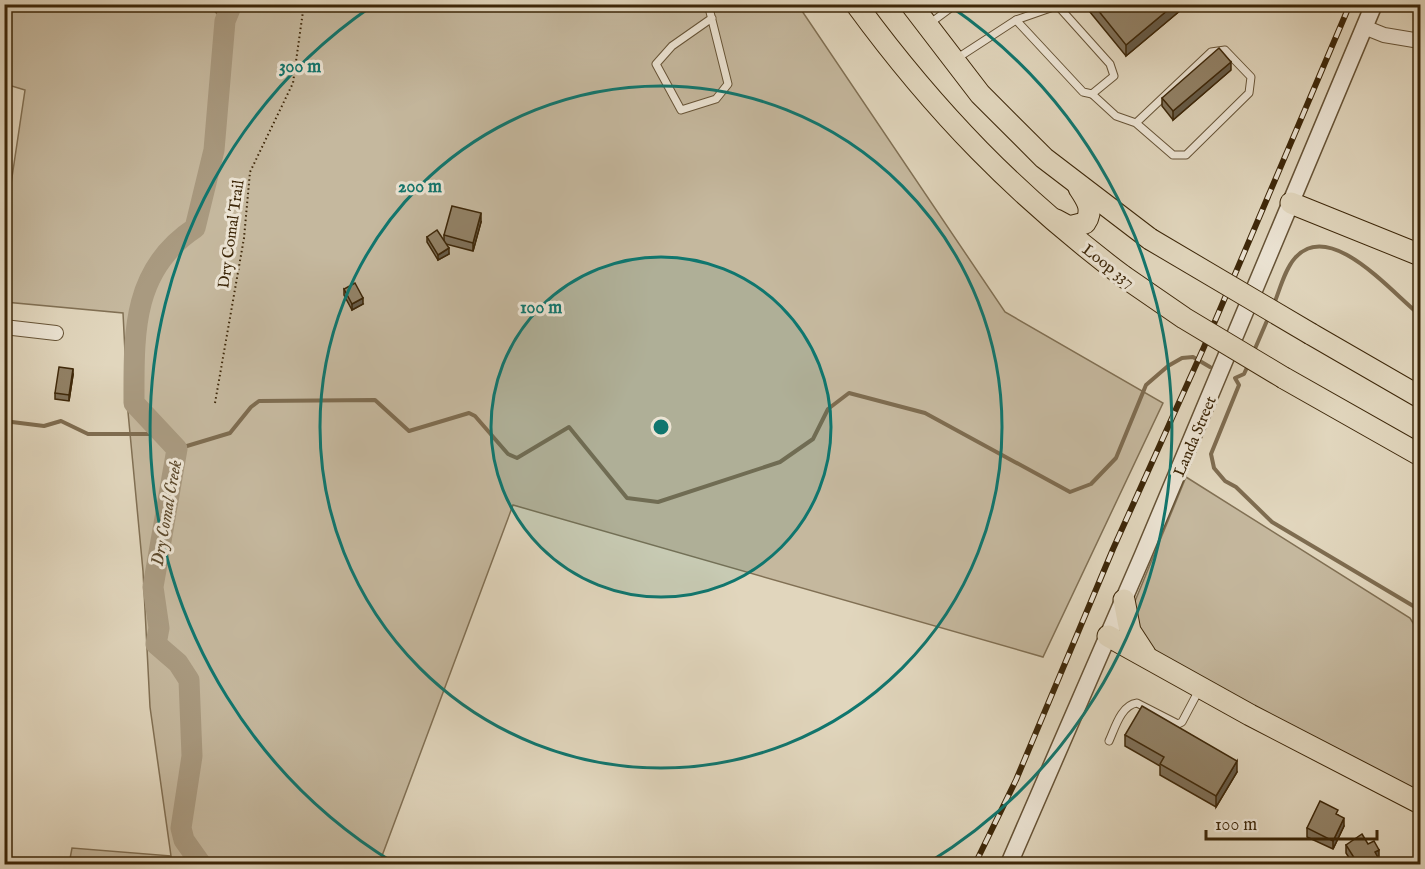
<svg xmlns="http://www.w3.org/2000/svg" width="1425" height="869" font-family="'IM FELL English',serif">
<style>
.green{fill:#c5b89e;stroke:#817054;stroke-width:1.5}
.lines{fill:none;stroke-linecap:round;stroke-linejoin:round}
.stream{stroke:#7e6c50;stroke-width:4}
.river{stroke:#a99a80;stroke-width:21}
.service-casing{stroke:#665336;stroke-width:9}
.minor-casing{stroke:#665336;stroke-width:16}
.tertiary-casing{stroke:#665336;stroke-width:19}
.primary-casing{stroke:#3d2709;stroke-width:23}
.path{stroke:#3d2709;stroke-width:2;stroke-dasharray:1.5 3;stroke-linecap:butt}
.service{stroke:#ece4d4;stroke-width:7}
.minor{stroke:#ece4d4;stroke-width:14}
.tertiary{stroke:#ece4d4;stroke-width:16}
.primary{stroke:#e1d6bd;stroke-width:21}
.rail-casing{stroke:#3d2709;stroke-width:6}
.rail{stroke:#ece4d4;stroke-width:4;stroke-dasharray:11;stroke-linecap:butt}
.primary-bridge-casing{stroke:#3d2709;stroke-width:23;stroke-linecap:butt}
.primary-bridge{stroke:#e1d6bd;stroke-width:21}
.wall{fill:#7e7059;stroke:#3d2709;stroke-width:1.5}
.shaded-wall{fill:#665b48;stroke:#3d2709;stroke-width:1.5}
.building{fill:#928267;stroke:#3d2709;stroke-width:1.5}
.ring{fill:none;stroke:#0f766e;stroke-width:3}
.labels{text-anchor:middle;stroke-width:6;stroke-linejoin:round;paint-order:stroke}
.street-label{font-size:16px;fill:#3d2709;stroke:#ece4d4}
.water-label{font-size:18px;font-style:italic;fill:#5d4a2d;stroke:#ece4d4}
.centre{fill:#0f766e;stroke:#ece4d4;stroke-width:3}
.ring-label{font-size:18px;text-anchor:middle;font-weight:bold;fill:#0f766e;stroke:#ece4d4;stroke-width:6;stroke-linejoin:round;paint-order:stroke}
</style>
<rect width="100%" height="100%" fill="#e1d6bd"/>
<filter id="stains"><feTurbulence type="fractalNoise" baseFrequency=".00333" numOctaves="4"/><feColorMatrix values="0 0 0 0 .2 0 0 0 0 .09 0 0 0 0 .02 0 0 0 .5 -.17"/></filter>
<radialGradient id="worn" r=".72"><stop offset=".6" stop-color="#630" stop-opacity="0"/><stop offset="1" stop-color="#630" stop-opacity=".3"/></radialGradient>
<!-- green -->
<g class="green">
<polygon points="4,5 798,5 1005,312 1163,403 1043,657 513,505 379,864 69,864 72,848 171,856 150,707 143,571 128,412 123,313 5,302 5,224 25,90 5,84"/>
<polygon points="1186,477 1410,618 1420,634 1420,793 1163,661 1142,642 1131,611"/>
</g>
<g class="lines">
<!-- stream -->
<g class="stream">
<polyline points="210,4 225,21"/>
<path d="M 1274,304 C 1280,289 1285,269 1295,258 C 1330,218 1392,293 1420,315"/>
<polyline points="1254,351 1269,316"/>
<polyline points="1249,363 1244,374 1235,378 1239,385 1211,454 1214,468 1225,481 1236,487 1272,522 1420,610"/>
<polyline points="4,421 44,426 61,421 88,434 165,434"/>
<polyline points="177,449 230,433 251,407 259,401 375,400 409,431 469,413 475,416 508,454 517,458 569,427 627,498 658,502 780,462 813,439 828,409 849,393 925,413 1070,492 1091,484 1116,458 1146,385 1168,366 1182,358 1193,357 1210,367"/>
</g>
<!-- river -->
<path class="river" d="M 201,864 L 184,840 L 181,828 L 192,756 L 189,680 L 178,663 L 156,644 L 159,628 L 153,587 L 177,449 L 134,403 C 134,335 131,270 195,228 L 214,150 L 225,21 L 232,4"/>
<defs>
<g id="service">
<polyline points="708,4 728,84 716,99 681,110 656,64 672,46 712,18"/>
<polyline points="1016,20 1083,92 1092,94 1114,76 1110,64 1058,6"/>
<polyline points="929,24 956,4"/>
<polyline points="956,59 1016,20 1059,5"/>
<polyline points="1092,94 1116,116 1136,123 1173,155 1186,155 1249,93 1251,77 1225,50 1211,52 1136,123"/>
<path d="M 1109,741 C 1115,728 1121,705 1137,703 L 1178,724 L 1182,722 L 1199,690"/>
</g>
<g id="minor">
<polyline points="1364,27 1384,35 1420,41"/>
<polyline points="4,327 56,333"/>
</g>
<polyline id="tertiary" points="1009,864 1143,555 1374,4"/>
<g id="primary">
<path d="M 856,4 C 935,112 1017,196 1123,276"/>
<polyline points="911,4 980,94 1044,158 1150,239"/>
<polyline points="1291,203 1420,255"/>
<path d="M 1056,220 L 1069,227 L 1085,223 C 1094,210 1087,200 1079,188"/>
<polyline points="1311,334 1420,397"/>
<polyline points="1284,378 1420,455"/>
<polyline points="1124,600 1130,631 1145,654"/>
<polyline points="1108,636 1250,715 1420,803"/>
</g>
</defs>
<!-- service casing -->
<use href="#service" class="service-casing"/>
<!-- minor casing -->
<use href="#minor" class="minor-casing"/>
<!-- tertiary casing -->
<use href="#tertiary" class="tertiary-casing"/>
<!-- primary casing -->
<use href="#primary" class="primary-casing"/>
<!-- path -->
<polyline class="path" points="215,403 244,238 250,172 293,83 304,4"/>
<!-- service -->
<use href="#service" class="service"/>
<!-- minor -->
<use href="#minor" class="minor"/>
<!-- tertiary -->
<use href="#tertiary" class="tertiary"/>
<!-- primary -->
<use href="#primary" class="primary"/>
<defs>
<polyline id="rail" points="975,864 1016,780 1113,549 1204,347 1350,4"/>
</defs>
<!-- rail casing -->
<use href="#rail" class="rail-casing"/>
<!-- rail -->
<use href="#rail" class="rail"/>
<defs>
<g id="primary-bridge">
<polyline points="1150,239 1311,334"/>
<polyline points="1123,276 1184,318 1284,378"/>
</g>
</defs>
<!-- primary-bridge casing -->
<use href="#primary-bridge" class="primary-bridge-casing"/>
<!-- primary-bridge -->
<use href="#primary-bridge" class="primary-bridge"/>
</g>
<!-- wall -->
<g class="wall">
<polygon points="1085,4 1188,4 1126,56 1085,6"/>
<polygon points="1231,70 1173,120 1162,106 1162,98"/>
<polygon points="481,222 473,251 446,244 449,254 438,260 427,242 427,237 444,240 444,235"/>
<polygon points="344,289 363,304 352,310 344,295"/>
<polygon points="73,375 69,401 55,399 55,393"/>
<polygon points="1125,735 1237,772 1216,807 1160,775 1160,766 1125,746"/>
<polygon points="1338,815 1344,826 1333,849 1307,837 1307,828"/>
<polygon points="1368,844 1379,858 1380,864 1353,864 1346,853 1346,845"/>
</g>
<!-- shaded-wall -->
<g class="shaded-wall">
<polygon points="1175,4 1188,4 1126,56 1126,45"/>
<polygon points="1231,62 1231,70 1173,120 1173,111"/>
<polygon points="481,213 481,222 473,251 473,243"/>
<polygon points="449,248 449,254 438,260 438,255"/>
<polygon points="363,298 363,304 352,310 352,304"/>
<polygon points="73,369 73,375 69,401 69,395"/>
<polygon points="1237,761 1237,772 1216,807 1216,796"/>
<polygon points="1344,818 1344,826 1333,849 1333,841"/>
<polygon points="1379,850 1379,858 1375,861 1375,852"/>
</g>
<!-- building -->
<g class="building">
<polygon points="1093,4 1175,4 1126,45"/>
<polygon points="1219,48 1231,62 1173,111 1162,98"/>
<polygon points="452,206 481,213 473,243 444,235"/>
<polygon points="437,230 449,248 438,255 427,237"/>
<polygon points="355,283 363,298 352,304 344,289"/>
<polygon points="59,367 73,369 69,395 55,393"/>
<polygon points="1142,706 1237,761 1216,796 1160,764 1164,757 1125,735"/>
<polygon points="1320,801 1338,810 1336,814 1344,818 1333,841 1307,828"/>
<polygon points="1362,834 1368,844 1374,841 1379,850 1375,852 1380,861 1374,864 1358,864 1346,845"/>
</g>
<!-- distance rings -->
<circle cx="661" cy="427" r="170" fill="#0f766e" fill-opacity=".12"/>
<g class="ring">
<circle cx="661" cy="427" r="170"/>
<circle cx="661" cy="427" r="341"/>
<path d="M394 863A511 511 0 0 1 372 6M950 6A511 511 0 0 1 928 863"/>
</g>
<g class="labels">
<!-- street labels -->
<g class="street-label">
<text transform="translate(230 234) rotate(-82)" y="6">Dry Comal Trail</text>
<text transform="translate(1109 265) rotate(37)" y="6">Loop 337</text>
<text transform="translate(1194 436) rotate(-67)" y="6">Landa Street</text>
</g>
<!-- water labels -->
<g class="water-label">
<text transform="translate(166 513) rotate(-80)" y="6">Dry Comal Creek</text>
</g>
</g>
<circle cx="661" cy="427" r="9" class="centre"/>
<g class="ring-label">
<text x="300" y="72">300 m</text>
<text x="420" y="192">200 m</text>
<text x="541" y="313">100 m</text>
</g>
<!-- margin -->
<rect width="1425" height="869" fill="none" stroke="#e1d6bd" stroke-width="24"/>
<rect x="6" y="6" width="1413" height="857" fill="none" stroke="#3d2709" stroke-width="3"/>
<rect x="12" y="12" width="1401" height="845" fill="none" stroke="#3d2709" stroke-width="1.5"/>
<!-- scale -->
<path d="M1206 830v9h171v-9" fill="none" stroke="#3d2709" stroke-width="3"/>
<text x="1215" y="830" font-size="18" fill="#3d2709" stroke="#ece4d4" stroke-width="4.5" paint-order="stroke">100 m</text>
<rect width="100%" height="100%" filter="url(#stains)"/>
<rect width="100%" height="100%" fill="url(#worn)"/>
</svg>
